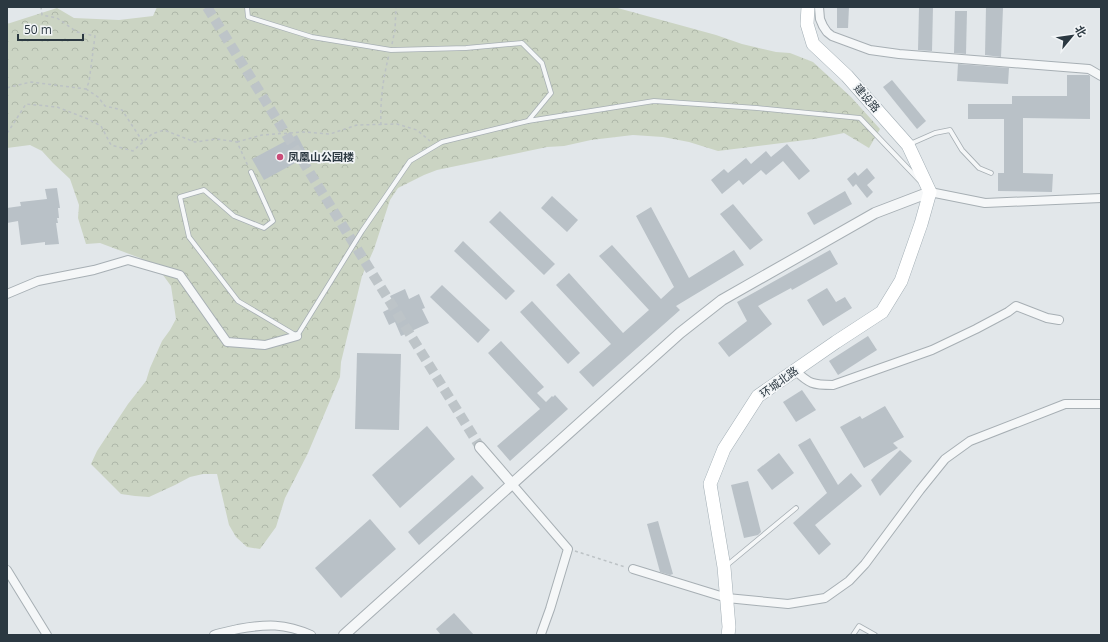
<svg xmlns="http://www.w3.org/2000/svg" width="1108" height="642" font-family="'Open Sans','Noto Sans SC',sans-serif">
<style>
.forest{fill:url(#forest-crowns)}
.building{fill:#b9c1c7}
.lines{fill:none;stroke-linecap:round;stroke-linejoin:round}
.tertiary-tunnel{stroke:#bdc4c8;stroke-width:10;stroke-dasharray:10 5;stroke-linecap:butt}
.service-casing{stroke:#a7afb4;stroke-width:5.5}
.minor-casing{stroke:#a7afb4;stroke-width:10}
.tertiary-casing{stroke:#a7afb4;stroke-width:12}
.primary-casing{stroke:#a2aeb5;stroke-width:14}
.path{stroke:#bcc2c5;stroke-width:1.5;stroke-dasharray:3 3;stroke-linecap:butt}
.service{stroke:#f5f7f8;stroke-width:4}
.minor{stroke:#f5f7f8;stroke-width:8}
.tertiary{stroke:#f5f7f8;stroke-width:10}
.primary{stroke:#fff;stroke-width:13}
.poi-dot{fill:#ca4c79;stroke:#f2f5f7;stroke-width:1.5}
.labels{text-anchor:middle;stroke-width:3.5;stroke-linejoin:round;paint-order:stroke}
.street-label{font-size:11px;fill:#2b3841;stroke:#f2f5f7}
.poi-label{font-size:11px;font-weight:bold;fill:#2b3841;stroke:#f2f5f7;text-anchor:start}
</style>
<defs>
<pattern id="forest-crowns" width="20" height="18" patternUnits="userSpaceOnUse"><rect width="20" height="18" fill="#cbd4c3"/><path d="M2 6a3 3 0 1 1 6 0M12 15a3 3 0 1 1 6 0" fill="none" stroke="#aeb7a9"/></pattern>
</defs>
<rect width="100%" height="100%" fill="#e2e7ea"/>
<!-- forest -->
<polygon class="forest" points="157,7 614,7 716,35 742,44 776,52 790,53 813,62 851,97 880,129 869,148 844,133 814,139 718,151 689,142 663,137 633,135 591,140 564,146 547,147 437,170 424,175 398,188 390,200 374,249 362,276 341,362 340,377 308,453 285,498 276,527 260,549 247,547 236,537 229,525 217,474 203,474 190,477 175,485 149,497 135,496 121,494 91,464 97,451 128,404 146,381 150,368 162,341 170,330 176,319 171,286 163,275 140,258 100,243 86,244 78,218 79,205 70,179 53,163 42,151 30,145 7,148 7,24 57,8 74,18 119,20 153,16"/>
<!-- building -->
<g class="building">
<polygon points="837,7 849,7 848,28 837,28"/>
<polygon points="919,7 933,7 932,51 918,50"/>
<polygon points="986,7 1003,8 1001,57 985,55"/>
<polygon points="955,11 967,11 966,54 954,53"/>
<polygon points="958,64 1009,68 1008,84 957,81"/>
<polygon points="1067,75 1089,75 1090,76 1090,119 1023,118 1023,173 1053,174 1052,192 998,191 998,173 1004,173 1004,119 968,119 968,104 1012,104 1012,96 1067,96"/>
<polygon points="892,80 926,121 917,129 883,87"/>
<polygon points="297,135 308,156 264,180 252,159"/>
<polygon points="787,144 810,171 799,180 783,161 766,175 761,170 743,185 739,180 722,194 711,180 724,169 728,173 746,158 751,164 766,151 771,157"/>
<polygon points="867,168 875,178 867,185 873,192 867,198 856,184 853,187 847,179 855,172 858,176"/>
<polygon points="57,188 60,208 58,208 59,218 57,218 58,223 56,223 59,244 45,245 45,242 21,245 18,221 7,223 7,208 21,206 20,202 47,199 45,189"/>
<polygon points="845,191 852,204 814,225 807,213"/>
<polygon points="552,196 578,220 567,232 541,208"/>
<polygon points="733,204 763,240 750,250 720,214"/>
<polygon points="651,207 689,278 734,250 744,265 676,306 680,310 593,387 579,372 611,344 556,285 569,273 623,333 649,310 599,256 612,245 661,299 674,287 636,216"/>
<polygon points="500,211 555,264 544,275 489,222"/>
<polygon points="463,241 515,291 506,300 454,251"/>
<polygon points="830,250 838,264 792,290 791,288 758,306 772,324 729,357 718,343 747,321 737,302"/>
<polygon points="442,285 490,330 478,343 430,297"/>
<polygon points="827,288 836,302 845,297 852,308 823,326 807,300"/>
<polygon points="405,289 409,299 419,294 425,308 422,309 429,323 401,336 395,322 389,325 383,312 395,306 390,296"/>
<polygon points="532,301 580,353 568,364 520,312"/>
<polygon points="868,336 877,350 838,375 829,361"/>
<polygon points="501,341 544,387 537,393 546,402 552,396 553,397 555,395 568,409 510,461 497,446 540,409 488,353"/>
<polygon points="357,353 401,354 399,430 355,429"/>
<polygon points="802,390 816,410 796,422 783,402"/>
<polygon points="885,406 904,437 893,443 898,448 864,468 840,427 860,416 862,419"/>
<polygon points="427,426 455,459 400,508 372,475"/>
<polygon points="810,438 838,485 851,473 862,486 815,525 831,544 819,555 793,523 827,493 798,445"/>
<polygon points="900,450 912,461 880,496 871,480"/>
<polygon points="779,453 794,473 772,490 757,470"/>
<polygon points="472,475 484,488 419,545 408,532"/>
<polygon points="748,481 761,532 758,535 744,538 731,485"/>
<polygon points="370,519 396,549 341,598 315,568"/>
<polygon points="658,521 673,574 670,575 660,572 647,524"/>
<polygon points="454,613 474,635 441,635 436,629"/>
</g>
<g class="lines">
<!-- tertiary-tunnel -->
<polyline class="tertiary-tunnel" points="207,7 480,447"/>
<defs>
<g id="service">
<polyline points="247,7 248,17 312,37 391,50 466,48 522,43 542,63 551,93 528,121 654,101 757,108 860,118 919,180"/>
<polyline points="910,144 935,133 950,130 962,150 979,168 991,173"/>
<polyline points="251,172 273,221 264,228 234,216 204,190 180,197 189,237 238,301 297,336 362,231 410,161 442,142 528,121"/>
<polyline points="726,566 796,508"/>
<polyline points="853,635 859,626 875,635"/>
</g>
<g id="minor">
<polyline points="819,7 820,19 823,26 827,32 832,36 870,50 899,54 1089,69 1101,76"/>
<polyline points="930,192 985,203 1101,198"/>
<polyline points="7,294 38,281 94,270 128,260 180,275 227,342 265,345 297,336"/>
<path d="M 795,370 C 809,384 813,385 833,385 L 932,350 L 976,329 L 1008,312 L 1016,306 L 1047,318 L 1059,320"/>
<polyline points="512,484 568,549 550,609 541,634"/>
<polyline points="633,569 727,598 788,604 825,598 849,581 865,564 920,490 945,459 970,441 1065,404 1101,404"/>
<polyline points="7,570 47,635"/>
<path d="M 214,635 C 222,632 230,631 238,629 C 266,624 285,623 311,635"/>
</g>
<g id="tertiary">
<polyline points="480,447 512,484"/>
<polyline points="344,635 680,333 722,300 875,213 930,192"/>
</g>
<polyline id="primary" points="728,635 729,627 724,567 710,484 724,449 758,396 836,342 882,312 901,281 921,224 930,192 908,145 847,76 813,44 807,24 808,7"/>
</defs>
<!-- service casing -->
<use href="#service" class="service-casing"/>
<!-- minor casing -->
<use href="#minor" class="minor-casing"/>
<!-- tertiary casing -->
<use href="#tertiary" class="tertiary-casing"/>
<!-- primary casing -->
<use href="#primary" class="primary-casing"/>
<!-- path -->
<g class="path">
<polyline points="392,44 395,30 396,7"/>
<polyline points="7,88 10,87 31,82 86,89 89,82 95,36 77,32 57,18 42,15 41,7"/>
<polyline points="86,89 98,97 105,106 122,110 143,142"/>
<path d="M 381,125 C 380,101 383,78 389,55"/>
<polyline points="7,131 8,132 26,104 57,107 88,119 101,126 111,145 133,151 152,134 164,130 195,142 217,139 237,142 248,166"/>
<polyline points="237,142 262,135 303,132 330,134 357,125 397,124 417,130 430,141"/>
<polyline points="575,551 625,567"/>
</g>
<!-- service -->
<use href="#service" class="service"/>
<!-- minor -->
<use href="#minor" class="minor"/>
<!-- tertiary -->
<use href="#tertiary" class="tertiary"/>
<!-- primary -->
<use href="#primary" class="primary"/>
</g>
<!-- markers -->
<circle class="poi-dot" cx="280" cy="157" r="4"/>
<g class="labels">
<!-- street labels -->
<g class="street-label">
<text transform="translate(867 98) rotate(49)" y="4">建设路</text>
<text transform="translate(779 382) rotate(-36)" y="4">环城北路</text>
</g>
<!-- poi labels -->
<g class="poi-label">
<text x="288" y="161">凤凰山公园楼</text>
</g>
</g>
<!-- border -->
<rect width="1108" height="642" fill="none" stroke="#2b3841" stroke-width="16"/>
<!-- north arrow -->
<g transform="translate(1072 36) rotate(61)" stroke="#f2f5f7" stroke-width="3" paint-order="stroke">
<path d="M0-3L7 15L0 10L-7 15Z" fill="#2b3841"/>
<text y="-6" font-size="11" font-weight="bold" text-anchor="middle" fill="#2b3841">北</text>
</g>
<!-- scale -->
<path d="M18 34v6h65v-6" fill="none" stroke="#2b3841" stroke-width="2"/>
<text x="24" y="34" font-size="12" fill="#2b3841" stroke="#f2f5f7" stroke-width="3" paint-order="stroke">50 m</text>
</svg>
